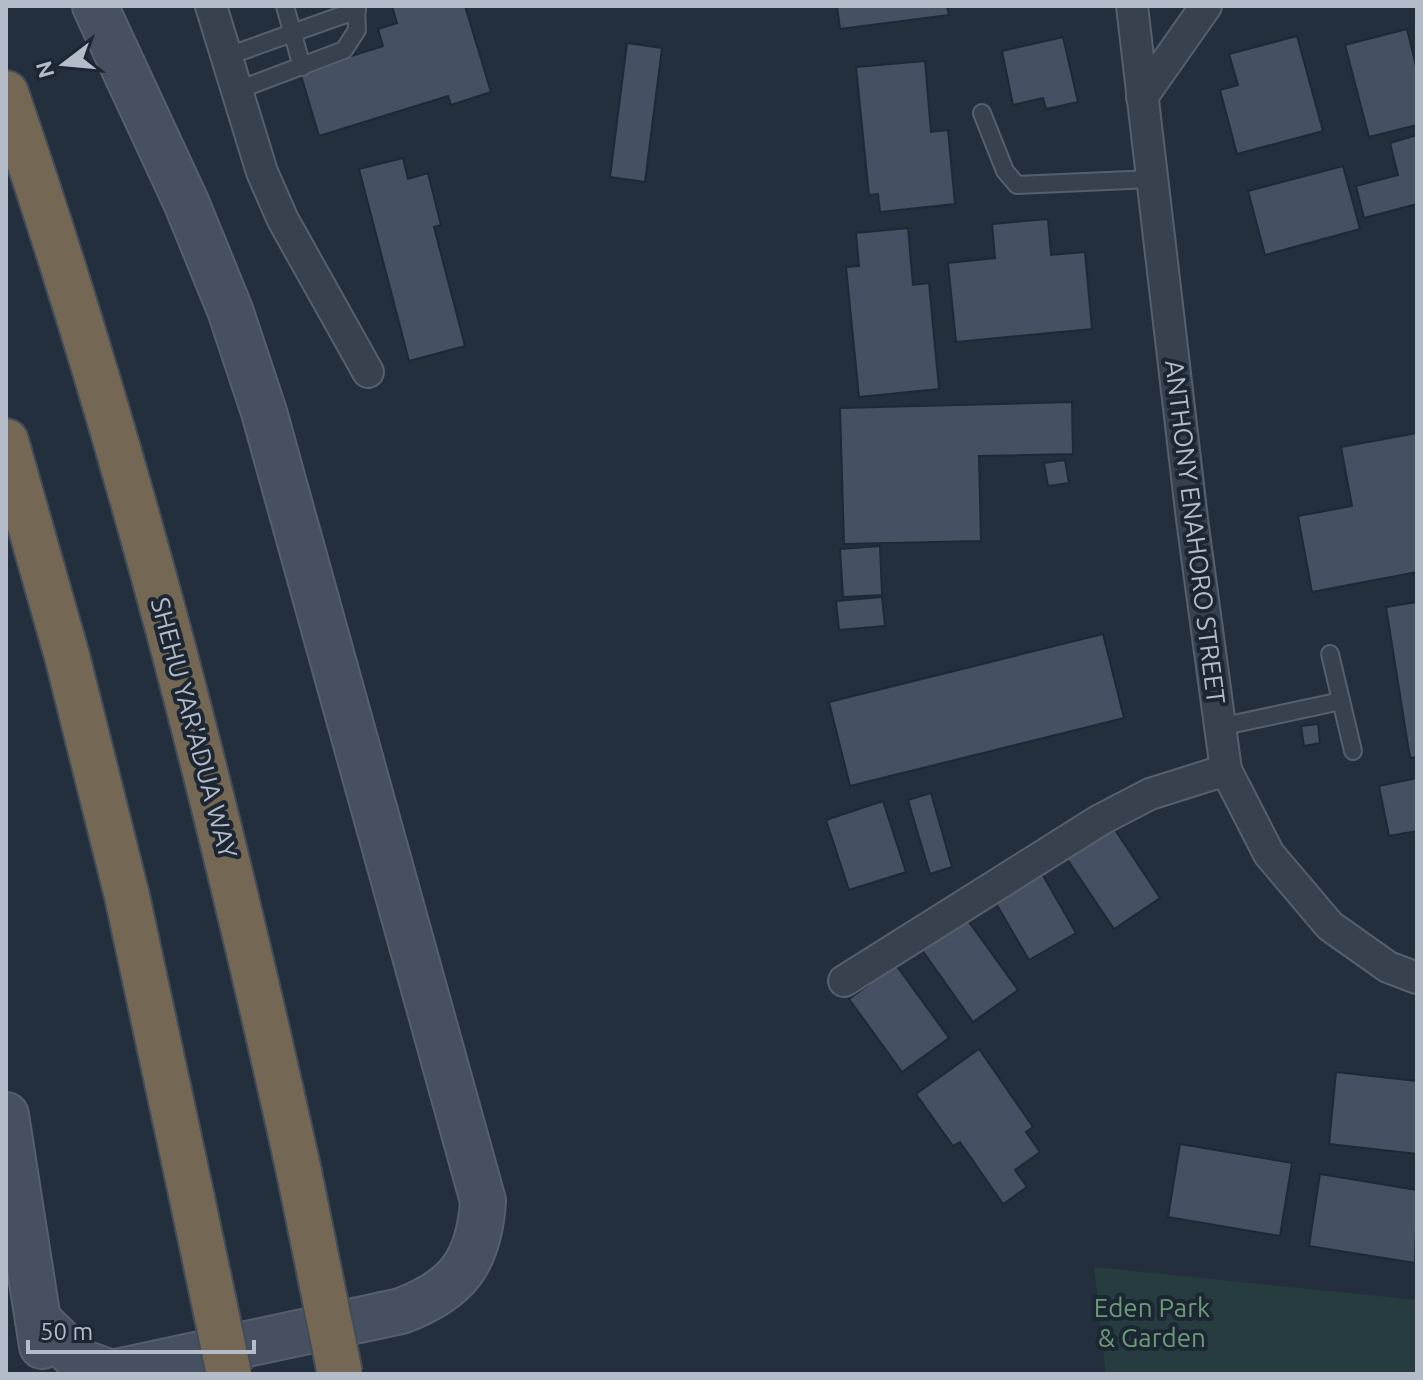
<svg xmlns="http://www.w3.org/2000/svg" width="1423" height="1380" font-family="Ubuntu,sans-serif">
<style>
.green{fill:#263c3f}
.building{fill:#455162;stroke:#1f2835;stroke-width:2}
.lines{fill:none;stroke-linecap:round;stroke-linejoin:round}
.lane-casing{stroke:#565f6c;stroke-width:20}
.street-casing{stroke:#565f6c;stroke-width:34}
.secondary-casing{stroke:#565f6c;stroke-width:48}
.highway-casing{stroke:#434c59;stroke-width:48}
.lane{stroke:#38414e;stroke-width:16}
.street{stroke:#38414e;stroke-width:30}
.secondary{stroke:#465061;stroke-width:44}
.highway{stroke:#746855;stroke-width:44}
.highway-bridge-casing{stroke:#434c59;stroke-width:48;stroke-linecap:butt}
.highway-bridge{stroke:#746855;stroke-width:44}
.labels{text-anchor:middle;stroke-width:8;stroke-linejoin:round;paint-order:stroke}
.street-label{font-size:26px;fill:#b4bcc9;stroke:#1d2633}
.park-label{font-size:26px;fill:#6b9a76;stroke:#1d2633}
</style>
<rect width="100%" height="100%" fill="#242f3e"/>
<!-- green -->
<polygon class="green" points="1094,1267 1417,1300 1417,1374 1106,1374"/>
<!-- building -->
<g class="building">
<polygon points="392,6 465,6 491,92 451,105 448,96 319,136 300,72 383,46 378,29 397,23"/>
<polygon points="837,6 947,6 949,15 840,29"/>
<polygon points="1407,29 1417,70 1417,125 1369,137 1345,45"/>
<polygon points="1297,36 1323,131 1237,154 1220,90 1238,85 1229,54"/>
<polygon points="1063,37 1078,102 1046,109 1043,98 1013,105 1002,51"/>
<polygon points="627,43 662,48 645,182 610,177"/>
<polygon points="925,61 931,132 948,130 955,204 880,212 878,194 869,195 856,67"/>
<polygon points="1417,135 1417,204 1364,218 1356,186 1398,175 1390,143"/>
<polygon points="403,158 408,179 428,173 441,225 434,227 465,346 409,361 359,169"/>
<polygon points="1343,166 1360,229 1265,255 1248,191"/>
<polygon points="1048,219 1051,255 1085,252 1092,329 956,342 948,263 995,258 992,224"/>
<polygon points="908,228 913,285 929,283 939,389 859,397 846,267 859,266 856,233"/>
<polygon points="1072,402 1073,454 979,456 981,541 844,544 840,408"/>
<polygon points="1417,433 1417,572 1312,592 1298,516 1352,506 1341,447"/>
<polygon points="1065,460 1069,483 1048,486 1044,463"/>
<polygon points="880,546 882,595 843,597 840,549"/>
<polygon points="882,597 885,626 839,630 836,601"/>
<polygon points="1417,602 1417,757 1410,758 1386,607"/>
<polygon points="1103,634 1124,718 850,786 829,702"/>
<polygon points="1318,724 1320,743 1304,746 1301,726"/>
<polygon points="1417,778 1417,831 1389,836 1379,786"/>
<polygon points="931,793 952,867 930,874 908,800"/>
<polygon points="883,801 906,872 849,890 826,820"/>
<polygon points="1110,822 1160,898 1114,929 1063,853"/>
<polygon points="1041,872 1076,933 1029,960 994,900"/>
<polygon points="966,918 1018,990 973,1022 922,950"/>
<polygon points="896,965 949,1038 902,1072 849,999"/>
<polygon points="979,1049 1033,1127 1026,1132 1040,1152 1015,1170 1027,1187 1003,1204 960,1142 953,1146 916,1094"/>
<polygon points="1336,1072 1417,1081 1417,1154 1329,1144"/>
<polygon points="1180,1144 1292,1163 1280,1236 1168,1217"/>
<polygon points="1320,1174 1417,1190 1415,1263 1309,1246"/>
</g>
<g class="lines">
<defs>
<g id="lane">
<polyline points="285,6 302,67"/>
<polyline points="228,56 357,10"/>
<polyline points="238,90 344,50 357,30 356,6"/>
<polyline points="982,113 1005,171 1017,185 1152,179"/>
<polyline points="1330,654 1353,751"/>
<polyline points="1220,727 1341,701"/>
</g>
<g id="street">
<polyline points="211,6 262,172 283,220 368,372"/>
<polyline points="1132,6 1192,519 1226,770 1269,854 1330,926 1388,967 1417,978"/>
<polyline points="1142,97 1206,6"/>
<polyline points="844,981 1100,820 1150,794 1226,770"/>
</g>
<g id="secondary">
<polyline points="6,1115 42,1346"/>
<path d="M 38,1320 L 81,1362 L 112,1373 L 401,1311 C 457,1290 479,1262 483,1201 L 264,412 L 230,310 L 186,202 L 95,6"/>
</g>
<g id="highway">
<path d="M 6,93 C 127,446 219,808 299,1172"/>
<polyline points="6,441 67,656 127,896 192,1198"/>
</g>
</defs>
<!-- lane casing -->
<use href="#lane" class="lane-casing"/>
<!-- street casing -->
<use href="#street" class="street-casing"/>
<!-- secondary casing -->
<use href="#secondary" class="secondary-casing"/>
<!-- highway casing -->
<use href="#highway" class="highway-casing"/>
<!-- lane -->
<use href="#lane" class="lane"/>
<!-- street -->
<use href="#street" class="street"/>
<!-- secondary -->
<use href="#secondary" class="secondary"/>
<!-- highway -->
<use href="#highway" class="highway"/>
<defs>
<g id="highway-bridge">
<polyline points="299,1172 340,1374"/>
<polyline points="192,1198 229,1374"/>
</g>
</defs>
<!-- highway-bridge casing -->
<use href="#highway-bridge" class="highway-bridge-casing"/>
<!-- highway-bridge -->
<use href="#highway-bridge" class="highway-bridge"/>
</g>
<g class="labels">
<!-- street labels -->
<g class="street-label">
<text transform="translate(1195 532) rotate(83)" y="9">ANTHONY ENAHORO STREET</text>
<text transform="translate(194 728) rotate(75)" y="9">SHEHU YAR'ADUA WAY</text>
</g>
<!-- park labels -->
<g class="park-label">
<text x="1152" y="1317">Eden Park<tspan x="1152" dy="30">&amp; Garden</tspan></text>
</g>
</g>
<!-- border -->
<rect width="1423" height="1380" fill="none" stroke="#b4bcc9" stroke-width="16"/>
<!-- north arrow -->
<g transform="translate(64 64) rotate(254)" stroke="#1d2633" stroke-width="6" paint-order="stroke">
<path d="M0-6L14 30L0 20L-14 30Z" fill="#b4bcc9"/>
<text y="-12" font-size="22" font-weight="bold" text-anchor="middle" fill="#b4bcc9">N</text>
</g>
<!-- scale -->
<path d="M28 1340v12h226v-12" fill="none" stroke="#b4bcc9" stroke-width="4"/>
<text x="40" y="1340" font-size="24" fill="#b4bcc9" stroke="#1d2633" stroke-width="6" paint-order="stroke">50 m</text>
</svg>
